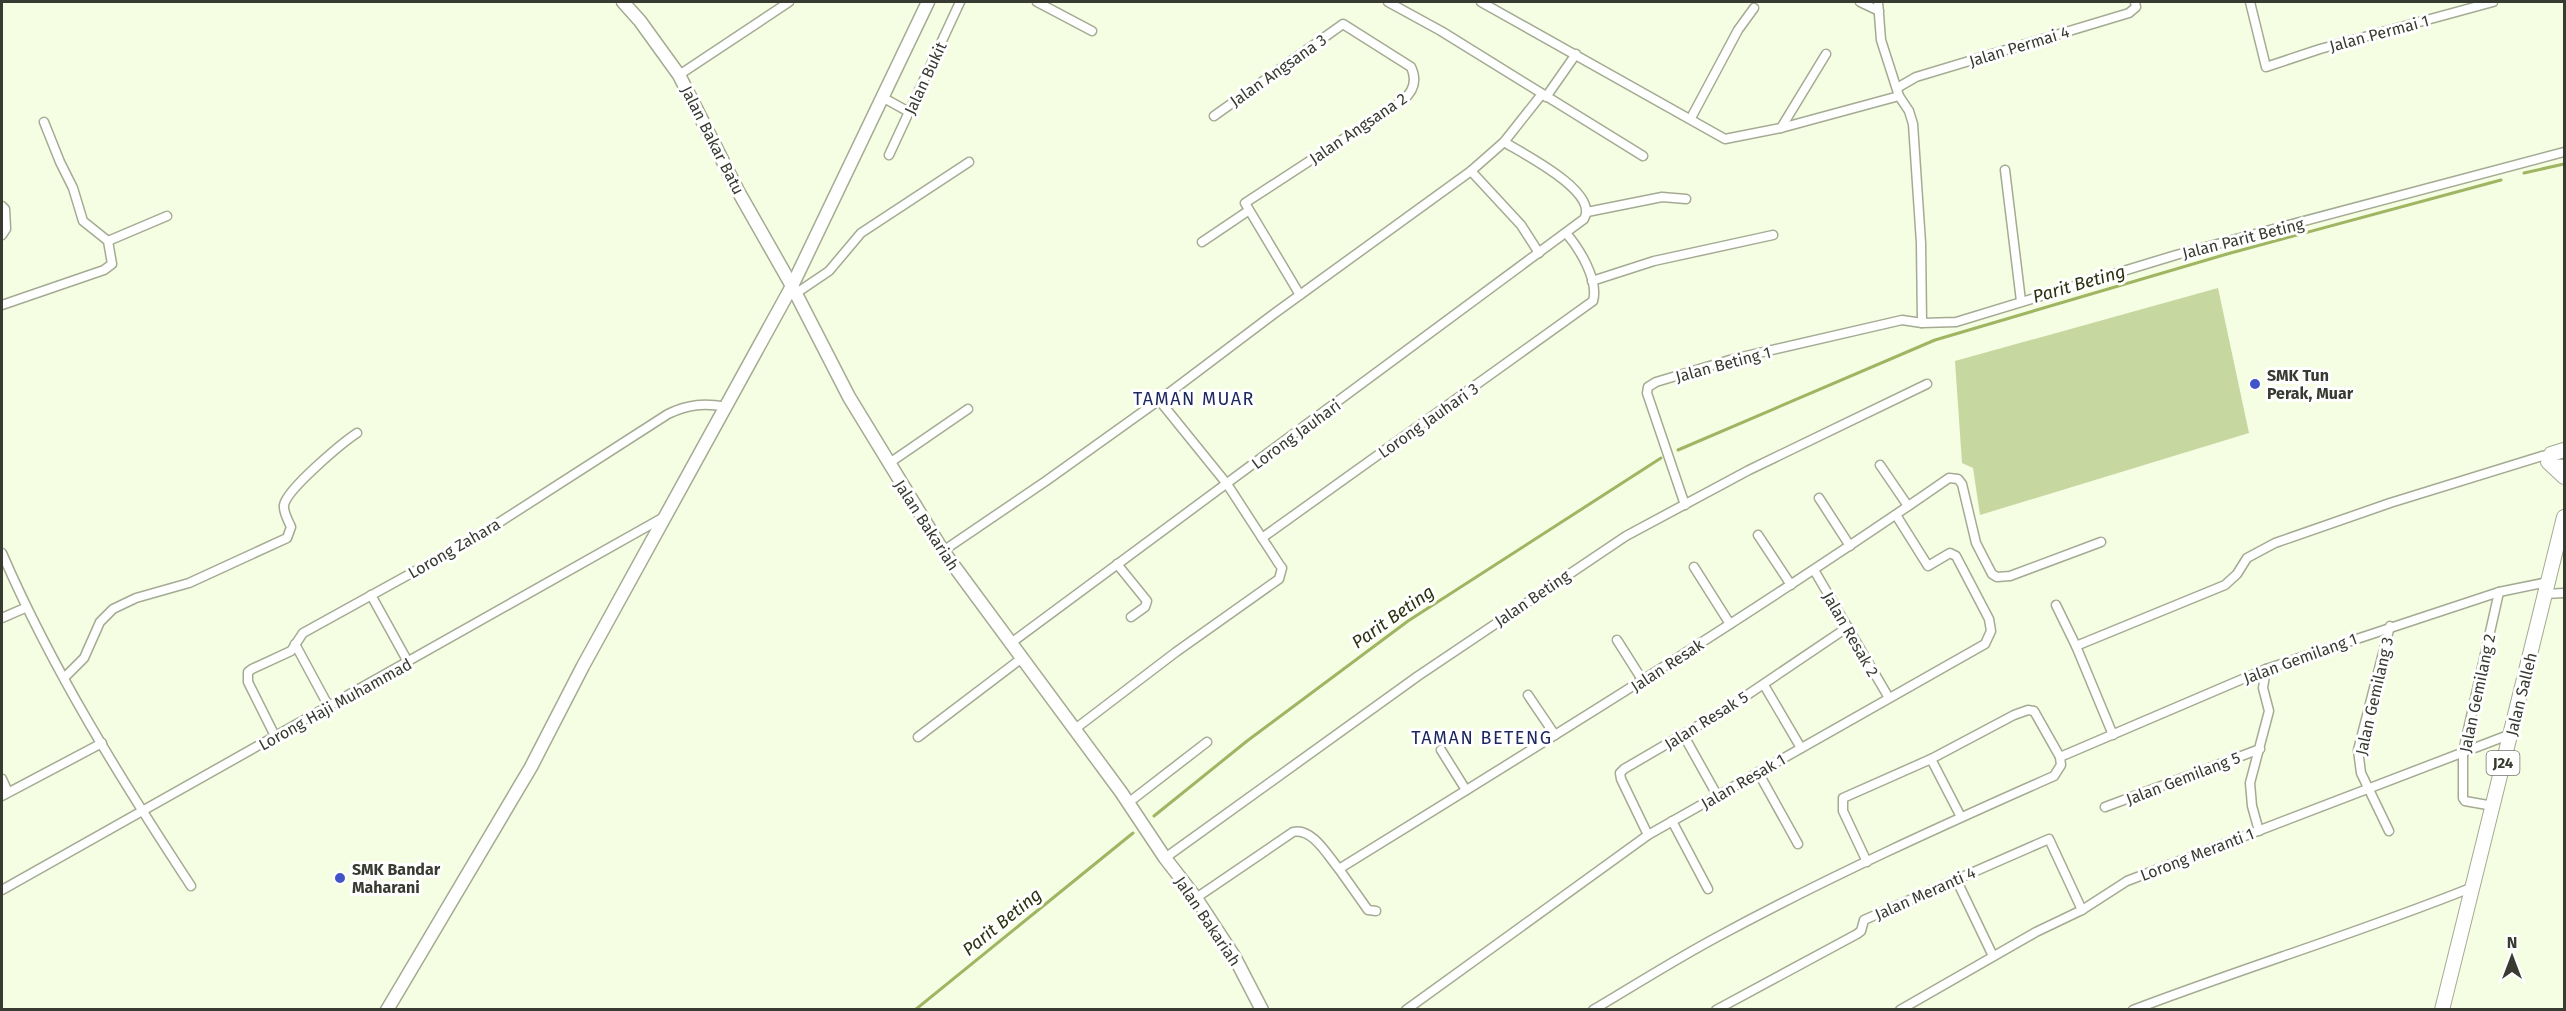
<svg xmlns="http://www.w3.org/2000/svg" width="2566" height="1011" font-family="'Fira Sans',sans-serif">
<style>
.green{fill:#c7d7a0}
.lines{fill:none;stroke-linecap:round;stroke-linejoin:round}
.stream{stroke:#9fb562;stroke-width:3}
.street-casing{stroke:#a4ab93;stroke-width:11}
.secondary-casing{stroke:#a4ab93;stroke-width:15}
.primary-casing{stroke:#a4ab93;stroke-width:16}
.street{stroke:#fff;stroke-width:8}
.secondary{stroke:#fff;stroke-width:12}
.primary{stroke:#fff;stroke-width:14}
.poi-dot{fill:#4053c7;stroke:#fff;stroke-width:2}
.labels{text-anchor:middle;stroke-width:6;stroke-linejoin:round;paint-order:stroke}
.shield{fill:#fff;stroke:#74766f;stroke-width:1.5}
.shield-label{font-size:15px;font-weight:bold;fill:#383b31}
.street-label{font-size:16px;fill:#383b31;stroke:#fff}
.poi-label{font-size:16px;font-weight:bold;fill:#383b31;stroke:#fff;text-anchor:start}
.water-label{font-size:18px;font-style:italic;fill:#2b3310;stroke:#fff}
.neighbourhood-label{font-size:18px;letter-spacing:1.5px;fill:#1e2860;stroke:#fff}
</style>
<rect width="100%" height="100%" fill="#f5fde3"/>
<!-- green -->
<polygon class="green" points="2218,288 2249,433 1980,515 1973,468 1962,463 1955,361"/>
<g class="lines">
<!-- stream -->
<g class="stream">
<polyline points="2524,173 2564,164"/>
<polyline points="1678,450 1935,340 2227,254 2501,180"/>
<polyline points="1154,816 1247,741 1408,621 1661,458"/>
<polyline points="915,1010 1133,833"/>
</g>
<defs>
<g id="street">
<polyline points="1037,2 1092,31"/>
<polyline points="1388,2 1441,31 1643,156"/>
<polyline points="1481,2 1725,139 1781,128 1899,96"/>
<polyline points="1860,2 1879,11"/>
<polyline points="1878,2 1881,40 1899,96 1909,111 1913,124 1921,243 1922,323"/>
<polyline points="2250,2 2266,67 2320,49 2493,2"/>
<polyline points="679,75 789,2"/>
<polyline points="1897,88 1916,77 2129,13 2136,7 2135,2"/>
<polyline points="882,97 909,112"/>
<polyline points="1546,97 1576,54"/>
<path d="M 1214,116 L 1343,24 L 1411,67 C 1417,80 1414,91 1403,100 L 1245,203 L 1300,295"/>
<polyline points="1691,118 1738,30 1754,8"/>
<polyline points="1781,128 1826,54"/>
<polyline points="889,155 960,2"/>
<polyline points="2005,170 2021,301"/>
<polyline points="1471,171 1521,225 1539,253"/>
<polyline points="2,206 5,209 6,229 2,235"/>
<polyline points="1587,212 1662,197 1686,199"/>
<polyline points="108,241 167,216"/>
<polyline points="1202,242 1248,211"/>
<polyline points="1592,281 1654,261 1773,235"/>
<polyline points="795,294 829,271 861,233 969,162"/>
<polyline points="2,305 104,270 112,264 108,241 83,221 73,188 60,162 44,122"/>
<polyline points="2549,463 2564,464"/>
<polyline points="888,464 968,409"/>
<polyline points="1880,465 1908,506"/>
<polyline points="1819,498 1850,546"/>
<polyline points="1685,505 1647,393 1648,387 1656,382 1733,359 1902,320 1922,323 1956,322 2176,255 2564,152"/>
<polyline points="1758,535 1791,585"/>
<path d="M 1262,538 L 1593,301 C 1599,280 1579,248 1566,233"/>
<polyline points="943,551 1046,481 1169,393 1275,313 1471,171 1504,142 1542,94"/>
<path d="M 2,553 C 52,669 122,781 191,886"/>
<polyline points="1117,564 1147,601 1145,607 1131,617"/>
<polyline points="1694,567 1730,624"/>
<polyline points="1814,570 1889,698"/>
<polyline points="2545,594 2564,593"/>
<polyline points="371,595 408,662"/>
<polyline points="2056,605 2076,646 2225,585 2237,574 2247,558 2275,543 2390,503 2542,456 2554,454"/>
<polyline points="2,618 25,608"/>
<polyline points="1617,640 1643,681"/>
<path d="M 1011,643 L 1584,219 C 1600,192 1522,153 1504,142"/>
<polyline points="295,644 329,707"/>
<polyline points="2076,646 2113,735"/>
<path d="M 65,677 L 84,658 L 100,622 L 113,609 L 136,598 L 189,583 L 287,538 L 291,527 C 288,520 283,512 284,505 C 287,489 342,443 357,433"/>
<polyline points="1764,685 1801,748"/>
<polyline points="1528,695 1555,735"/>
<polyline points="1075,729 1176,652 1279,579 1282,568 1279,564 1227,484 1159,400"/>
<polyline points="1684,736 1717,795"/>
<polyline points="918,737 1022,658"/>
<path d="M 276,738 L 248,682 L 248,672 L 252,669 L 291,651 L 303,633 L 475,538 L 668,414 C 689,404 704,403 727,407"/>
<polyline points="1441,750 1466,790"/>
<polyline points="2060,757 2266,669 2499,592 2548,582"/>
<polyline points="1931,759 1961,817"/>
<polyline points="1758,772 1798,844"/>
<polyline points="2,779 8,792"/>
<polyline points="2,796 102,743"/>
<polyline points="1128,803 1207,742"/>
<polyline points="2493,806 2465,801 2463,798 2463,752 2499,592"/>
<polyline points="2105,807 2260,749"/>
<polyline points="1672,821 1708,889"/>
<polyline points="2259,831 2252,806 2250,783 2269,711 2263,688 2266,669"/>
<polyline points="2389,831 2361,773 2358,750 2390,626"/>
<polyline points="1648,835 1621,779 1620,773 1624,769 1725,710 1848,627"/>
<polyline points="1165,858 1418,676 1626,536 1749,470 1927,384"/>
<polyline points="1339,869 1368,910 1376,911"/>
<polyline points="1956,879 1993,956"/>
<polyline points="2,890 664,517"/>
<path d="M 1196,898 L 1293,832 C 1312,827 1328,856 1339,869 C 1544,742 1750,616 1949,478 L 1958,479 L 1962,484 L 1976,543 L 1992,574 L 1997,577 L 2010,576 L 2101,542"/>
<polyline points="1406,1010 1648,835 1985,644 1991,631 1989,619 1956,556 1950,553 1928,566 1896,515"/>
<path d="M 1593,1010 C 1635,985 1676,959 1719,936 C 1828,877 1941,826 2054,776 L 2061,765 L 2060,757 L 2034,711 L 2028,710 L 2014,715 L 1931,759 L 1843,798 L 1843,811 L 1867,862"/>
<polyline points="1716,1010 1857,934 1861,931 1864,920 2049,839 2082,910"/>
<polyline points="1900,1010 2036,932 2082,910 2127,881 2511,734"/>
<path d="M 2133,1010 C 2246,967 2361,932 2473,887"/>
</g>
<g id="secondary">
<polyline points="623,2 640,21 679,75 738,191 792,286 849,397 943,551 1121,792 1165,858 1196,898 1234,956 1262,1010"/>
<polyline points="387,1010 531,767 583,666 792,286 928,2"/>
</g>
<g id="primary">
<polyline points="2551,454 2564,450"/>
<polyline points="2548,462 2564,477"/>
<polyline points="2442,1010 2564,517"/>
</g>
</defs>
<!-- street casing -->
<use href="#street" class="street-casing"/>
<!-- secondary casing -->
<use href="#secondary" class="secondary-casing"/>
<!-- primary casing -->
<use href="#primary" class="primary-casing"/>
<!-- street -->
<use href="#street" class="street"/>
<!-- secondary -->
<use href="#secondary" class="secondary"/>
<!-- primary -->
<use href="#primary" class="primary"/>
</g>
<!-- markers -->
<g class="poi-dot">
<circle cx="2255" cy="384" r="6"/>
<circle cx="340" cy="878" r="6"/>
</g>
<g class="labels">
<!-- shield labels -->
<rect class="shield" x="2486.5" y="751" width="33" height="24" rx="4.5"/>
<g class="shield-label">
<text x="2503" y="768">J24</text>
</g>
<!-- street labels -->
<g class="street-label">
<text transform="translate(2379 33) rotate(-15)" y="6">Jalan Permai 1</text>
<text transform="translate(2019 46) rotate(-17)" y="6">Jalan Permai 4</text>
<text transform="translate(1278 70) rotate(-35)" y="6">Jalan Angsana 3</text>
<text transform="translate(925 78) rotate(-65)" y="6">Jalan Bukit</text>
<text transform="translate(1358 128) rotate(-34)" y="6">Jalan Angsana 2</text>
<text transform="translate(713 140) rotate(63)" y="6">Jalan Bakar Batu</text>
<text transform="translate(2243 238) rotate(-14)" y="6">Jalan Parit Beting</text>
<text transform="translate(1723 364) rotate(-15)" y="6">Jalan Beting 1</text>
<text transform="translate(1428 420) rotate(-35)" y="6">Lorong Jauhari 3</text>
<text transform="translate(1296 434) rotate(-36)" y="6">Lorong Jauhari</text>
<text transform="translate(927 525) rotate(57)" y="6">Jalan Bakariah</text>
<text transform="translate(454 548) rotate(-30)" y="6">Lorong Zahara</text>
<text transform="translate(1532 598) rotate(-34)" y="6">Jalan Beting</text>
<text transform="translate(1851 634) rotate(60)" y="6">Jalan Resak 2</text>
<text transform="translate(2300 658) rotate(-20)" y="6">Jalan Gemilang 1</text>
<text transform="translate(1667 665) rotate(-33)" y="6">Jalan Resak</text>
<text transform="translate(2477 693) rotate(-78)" y="6">Jalan Gemilang 2</text>
<text transform="translate(2521 694) rotate(-76)" y="6">Jalan Salleh</text>
<text transform="translate(2374 696) rotate(-77)" y="6">Jalan Gemilang 3</text>
<text transform="translate(335 704) rotate(-29)" y="6">Lorong Haji Muhammad</text>
<text transform="translate(1706 720) rotate(-32)" y="6">Jalan Resak 5</text>
<text transform="translate(2183 778) rotate(-21)" y="6">Jalan Gemilang 5</text>
<text transform="translate(1743 781) rotate(-30)" y="6">Jalan Resak 1</text>
<text transform="translate(2197 854) rotate(-21)" y="6">Lorong Meranti 1</text>
<text transform="translate(1925 893) rotate(-24)" y="6">Jalan Meranti 4</text>
<text transform="translate(1208 921) rotate(56)" y="6">Jalan Bakariah</text>
</g>
<!-- poi labels -->
<g class="poi-label">
<text x="2267" y="381">SMK Tun<tspan x="2267" dy="18">Perak, Muar</tspan></text>
<text x="352" y="875">SMK Bandar<tspan x="352" dy="18">Maharani</tspan></text>
</g>
<!-- water labels -->
<g class="water-label">
<text transform="translate(2079 284) rotate(-16)" y="6">Parit Beting</text>
<text transform="translate(1393 617) rotate(-35)" y="6">Parit Beting</text>
<text transform="translate(1002 922) rotate(-39)" y="6">Parit Beting</text>
</g>
<!-- neighbourhood labels -->
<g class="neighbourhood-label">
<text x="1194" y="405">TAMAN MUAR</text>
<text x="1482" y="744">TAMAN BETENG</text>
</g>
</g>
<!-- border -->
<rect width="2566" height="1011" fill="none" stroke="#383b31" stroke-width="6"/>
<!-- north arrow -->
<g transform="translate(2512 957)" stroke="#ffffff" stroke-width="4.5" paint-order="stroke">
<path d="M0-4.5L10 22L0 15L-10 22Z" fill="#383b31"/>
<text y="-9" font-size="16" font-weight="bold" text-anchor="middle" fill="#383b31">N</text>
</g>
</svg>
